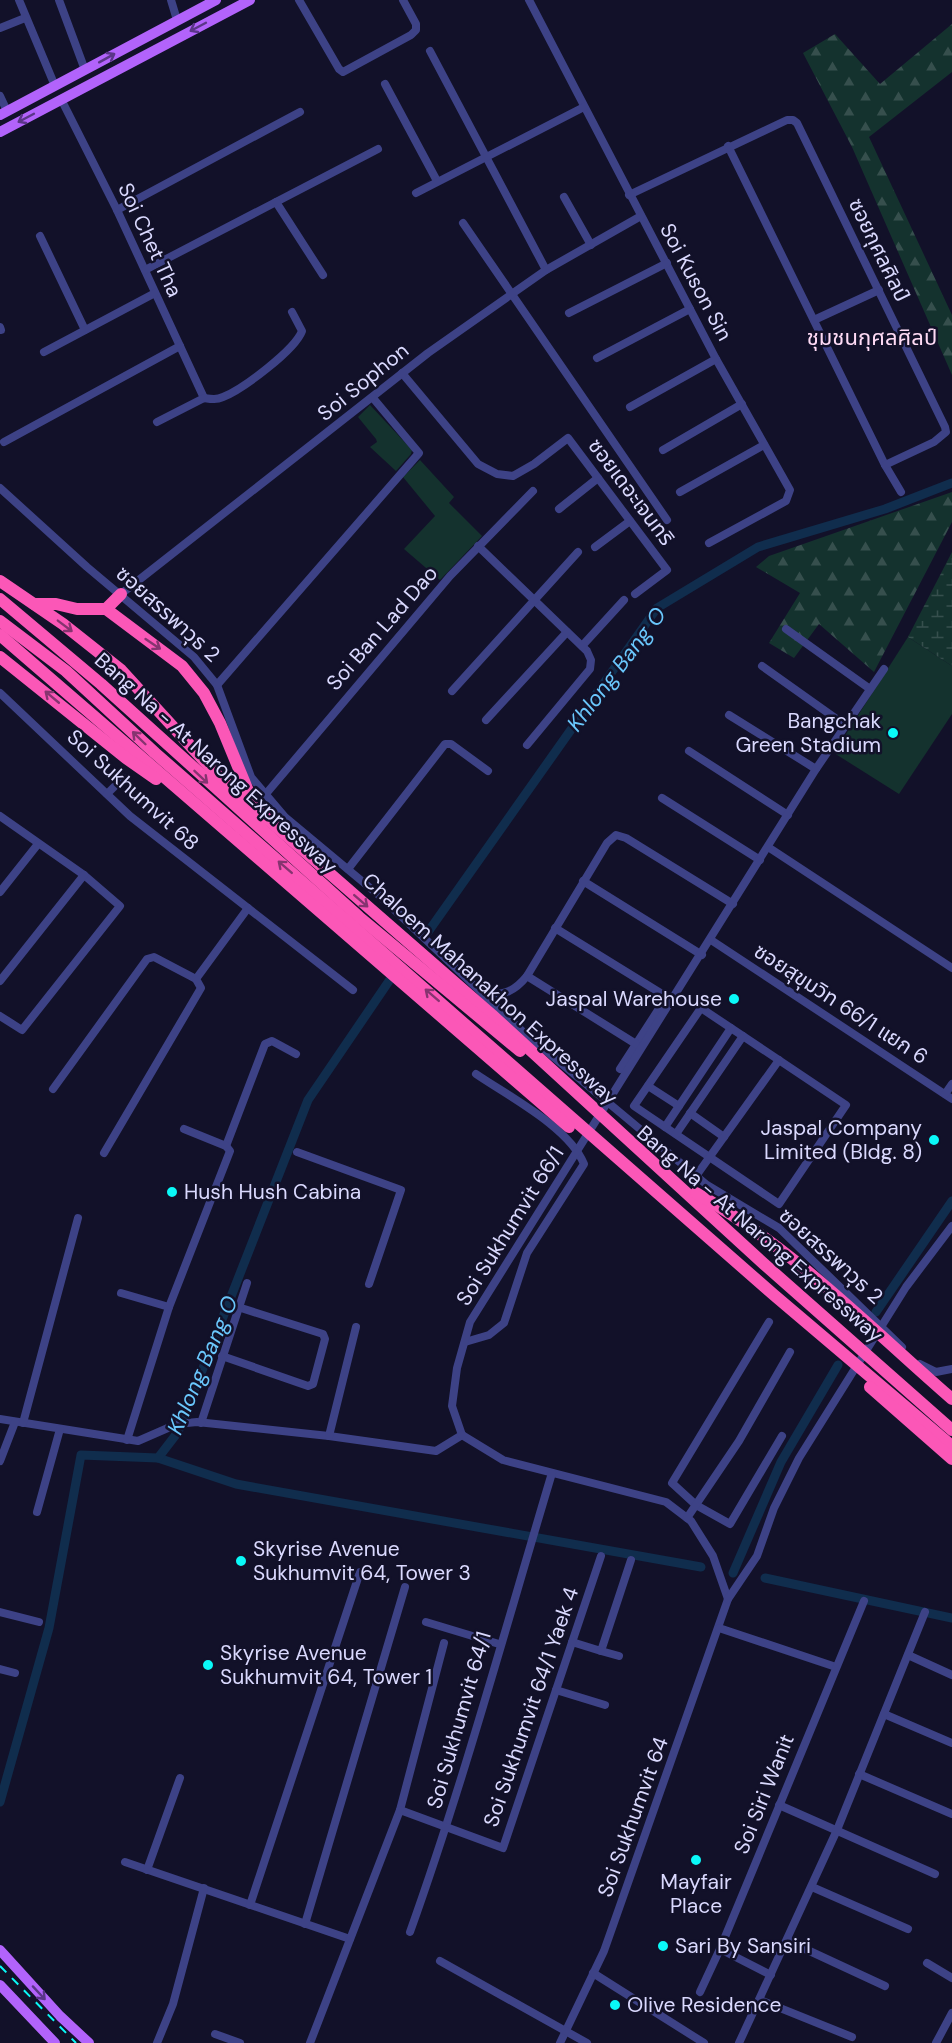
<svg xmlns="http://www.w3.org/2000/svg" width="952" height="2043" font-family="'DM Sans','Noto Sans Thai',sans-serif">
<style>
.grass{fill:#14322e}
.forest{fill:url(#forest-firs)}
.wetland{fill:url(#wetland-marsh)}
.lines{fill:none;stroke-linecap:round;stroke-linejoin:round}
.canal{stroke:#102d4d;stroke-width:9}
.minor{stroke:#3d4286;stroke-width:8}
.major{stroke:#b263fb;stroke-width:10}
.highway{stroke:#fb57b7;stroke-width:12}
.rail{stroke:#0af9f8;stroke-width:2;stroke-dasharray:9 8;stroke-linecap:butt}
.oneway{stroke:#5a3688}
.oneway2{stroke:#863470}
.poi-dot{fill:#0af9f8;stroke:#121129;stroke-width:2}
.labels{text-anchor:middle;stroke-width:5;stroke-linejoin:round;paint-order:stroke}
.street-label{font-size:21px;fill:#dad9fe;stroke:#121129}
.poi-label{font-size:21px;fill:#dad9fe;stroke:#121129;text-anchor:start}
.neighbourhood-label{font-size:22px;fill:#fedbf5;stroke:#121129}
.water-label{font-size:22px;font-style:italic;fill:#6ac7fc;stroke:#121129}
</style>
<defs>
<pattern id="forest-firs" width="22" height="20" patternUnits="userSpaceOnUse" patternTransform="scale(1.5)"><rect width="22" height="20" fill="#14322e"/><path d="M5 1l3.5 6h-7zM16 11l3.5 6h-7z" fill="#364f4d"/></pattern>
<pattern id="wetland-marsh" width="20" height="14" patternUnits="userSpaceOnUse" patternTransform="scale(1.5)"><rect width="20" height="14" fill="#14322e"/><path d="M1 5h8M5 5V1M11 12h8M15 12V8" fill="none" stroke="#364f4d"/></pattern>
</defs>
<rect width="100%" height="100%" fill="#121129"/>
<!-- grass -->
<g class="grass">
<polygon points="370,405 412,450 411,454 396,471 370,447 377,442 376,439 358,417"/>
<polygon points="420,460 454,497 449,503 482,536 440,580 404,549 435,516 403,477"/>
<polygon points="908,637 952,666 952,714 899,794 834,753"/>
</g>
<!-- forest -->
<g class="forest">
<polygon points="952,24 952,72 869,137 952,315 952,375 852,147 803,53 835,34 880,84"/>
<polygon points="952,492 952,522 874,672 819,624 794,658 769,643 800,593 756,567 769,556"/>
</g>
<!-- wetland -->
<polygon class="wetland" points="952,552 952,666 908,637"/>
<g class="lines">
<!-- canal -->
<g class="canal">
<polyline points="428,932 657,608 758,547 885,509 952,483"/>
<polyline points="876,1312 952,1201"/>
<polyline points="158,1458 236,1484 701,1567"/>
<polyline points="733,1573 781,1462 838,1365"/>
<polyline points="765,1578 952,1618"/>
<polyline points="0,1802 49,1628 81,1455 158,1458 178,1432 308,1100 389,981"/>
</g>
<!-- minor -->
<g class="minor">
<polyline points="19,0 55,86"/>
<polyline points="59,0 85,70"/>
<polyline points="171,0 177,20"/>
<polyline points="299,0 339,69 343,72 411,35 416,30 416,24 403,0"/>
<polyline points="529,0 716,359 790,490 786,501 709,543"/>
<polyline points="0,28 25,18"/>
<polyline points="430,51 546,270"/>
<polyline points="385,84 437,181"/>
<polyline points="0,96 7,111"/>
<polyline points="61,99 117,210 204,398"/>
<polyline points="728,146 885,465 901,492"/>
<polyline points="416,193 584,107"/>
<polyline points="629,195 787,120 793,120 797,123 945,427 946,432 934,442 885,465"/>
<polyline points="564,197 591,245"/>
<polyline points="276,202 378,149"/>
<polyline points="117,210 300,112"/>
<polyline points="463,223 667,520"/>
<polyline points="40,236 85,330"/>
<polyline points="145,270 276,202 323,275"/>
<polyline points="569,313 667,263"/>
<polyline points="814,320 879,290"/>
<polyline points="0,327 1,330"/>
<polyline points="44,352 155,293"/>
<polyline points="597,358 690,309"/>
<polyline points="402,373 478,464 497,474 513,476 534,464 568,438 667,570 635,594"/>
<polyline points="630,407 716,359"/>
<path d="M 157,422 L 204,398 C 211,399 216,400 223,397 C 243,389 295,350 302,331 L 292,312"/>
<polyline points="4,442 180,346"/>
<polyline points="663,450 742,404"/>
<polyline points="0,488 87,567 194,657 217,685 251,777 285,817 381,897 521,1030 707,1185 779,1228 902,1347"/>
<polyline points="680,492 764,445"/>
<polyline points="559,509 598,478"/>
<polyline points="478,546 587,651 591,660 590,669 527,745"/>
<polyline points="595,547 630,521"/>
<polyline points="121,594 428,353 546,270 641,216"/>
<polyline points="786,629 870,689"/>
<polyline points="582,646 624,600"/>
<polyline points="762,666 845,725"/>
<polyline points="217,685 419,453 373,398"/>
<polyline points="452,691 578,552"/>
<polyline points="0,693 130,816 353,990"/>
<polyline points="729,715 816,769"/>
<polyline points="486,720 567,632"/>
<polyline points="689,751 788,815"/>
<polyline points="107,794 123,778"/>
<polyline points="265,795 450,576 533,491"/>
<polyline points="662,798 760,860"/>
<polyline points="0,816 84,875 120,906 22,1030 0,1016"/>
<polyline points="768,847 952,968"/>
<polyline points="348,869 445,744 451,744 488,771"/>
<polyline points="583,881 702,955"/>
<polyline points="0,892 38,844"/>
<polyline points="555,928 662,994 662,1004 620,1069"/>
<polyline points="711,940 952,1099"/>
<polyline points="527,976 636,1044"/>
<polyline points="0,981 84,875"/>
<path d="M 485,996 C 505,994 514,992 527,976 L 607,843 L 616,835 L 626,838 L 733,904"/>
<polygon points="701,1008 846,1105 779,1204 634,1106"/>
<polyline points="648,1086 679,1106"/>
<polyline points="53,1089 147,959 154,957 196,979"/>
<polyline points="945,1094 952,1084"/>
<polyline points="690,1113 724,1137"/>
<polyline points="665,1127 731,1028"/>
<polyline points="676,1134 743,1036"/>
<polyline points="226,1146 265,1044 272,1041 296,1054"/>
<polyline points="297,1152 401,1190 369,1284"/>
<polyline points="104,1153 201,988 196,979 248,908"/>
<polyline points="696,1176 779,1060"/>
<polyline points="121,1293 169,1307"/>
<polyline points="769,1322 672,1483 696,1505 730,1524 782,1436"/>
<path d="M 465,1342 L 489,1335 L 504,1323 L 527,1253 L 584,1164 C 569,1127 508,1096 476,1074"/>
<polyline points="222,1356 308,1386 313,1384 325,1339 323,1334 238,1307"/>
<polyline points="920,1364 936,1372 952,1369"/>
<polyline points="0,1419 138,1441 177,1424 197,1422 329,1436 436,1451 462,1435"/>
<polyline points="23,1423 78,1218"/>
<polyline points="201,1423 247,1283"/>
<polyline points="462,1435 452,1406 457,1368 470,1322 816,769 884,669"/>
<polyline points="462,1435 503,1460 666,1502 691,1521 713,1556 728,1599 604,1951 560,2043"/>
<polyline points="329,1436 356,1327"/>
<polyline points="127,1440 169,1307 230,1151 226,1146 184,1129"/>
<polyline points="0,1461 15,1422"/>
<polyline points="37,1512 60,1429"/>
<polyline points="687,1518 739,1441 790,1352"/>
<polyline points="728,1599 757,1556 774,1508 799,1458 906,1287 952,1226"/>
<polyline points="0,1612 39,1622"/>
<polyline points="426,1622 499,1644"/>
<polyline points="719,1628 836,1667"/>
<polyline points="572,1642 601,1651 631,1560"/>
<polyline points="601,1651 619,1656"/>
<polyline points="908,1655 952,1675"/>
<polyline points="0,1669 15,1673"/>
<polyline points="556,1690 605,1705"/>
<polyline points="884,1714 952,1743"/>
<polyline points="859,1774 952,1814"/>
<polyline points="779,1805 935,1874"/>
<polyline points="400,1810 444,1643"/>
<polyline points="125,1862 350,1939"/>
<polyline points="147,1870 180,1778"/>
<polyline points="812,1887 908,1929"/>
<polyline points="250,1905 360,1572"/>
<polyline points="305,1924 405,1587"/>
<path d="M 410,1932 C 464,1781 506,1626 552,1473"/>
<polyline points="788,1941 885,1986"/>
<polyline points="440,1961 587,2043"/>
<polyline points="927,1963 952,1978"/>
<polyline points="593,1973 704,2043"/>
<polyline points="771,1975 720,1949 864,1601"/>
<polyline points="700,1992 720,1949"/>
<polyline points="760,2000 852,2037"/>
<polyline points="215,2034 240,2043"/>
<polyline points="157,2043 173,2004 204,1888"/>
<polyline points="310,2043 400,1810 503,1848 601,1556"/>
<polyline points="739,2043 837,1830 925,1612"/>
<polyline points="936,2043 952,2013"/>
</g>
<!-- major -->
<g class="major">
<polyline points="0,115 216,0"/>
<polyline points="0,132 250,0"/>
<polyline points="0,1950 60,2016 89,2043"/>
<polyline points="0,1985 55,2043"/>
</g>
<!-- highway -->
<g class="highway">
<polyline points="0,581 63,624 121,670 218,776 492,1015 764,1264 952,1430"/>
<polyline points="0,599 101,684 359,917 520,1051"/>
<polyline points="34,604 56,604 77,609 106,609 182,666 204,693 220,723 253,803"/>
<polyline points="106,609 121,594"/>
<polyline points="0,621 66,671 155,753 774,1295 952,1446"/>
<polyline points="0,635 569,1127"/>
<polyline points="0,657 126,758 156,779"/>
<path d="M 696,1193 C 792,1247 869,1327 952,1399"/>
<polyline points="870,1387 952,1459"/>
</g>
<!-- rail -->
<polyline class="rail" points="0,1966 76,2043"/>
</g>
<!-- one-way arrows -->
<defs><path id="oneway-shaft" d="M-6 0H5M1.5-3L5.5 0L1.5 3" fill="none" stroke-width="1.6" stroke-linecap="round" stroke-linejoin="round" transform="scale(1.5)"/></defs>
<g class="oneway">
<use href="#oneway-shaft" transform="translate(198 27) rotate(152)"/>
<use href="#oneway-shaft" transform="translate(107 58) rotate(-29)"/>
<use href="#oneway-shaft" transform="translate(26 118) rotate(152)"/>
<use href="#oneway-shaft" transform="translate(39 1993) rotate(47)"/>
</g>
<g class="oneway2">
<use href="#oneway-shaft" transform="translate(65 626) rotate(37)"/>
<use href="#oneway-shaft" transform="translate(153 644) rotate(34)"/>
<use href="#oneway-shaft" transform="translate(52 697) rotate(-140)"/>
<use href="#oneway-shaft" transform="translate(139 738) rotate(-136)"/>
<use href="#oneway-shaft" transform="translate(201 777) rotate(43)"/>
<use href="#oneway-shaft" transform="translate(285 867) rotate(-139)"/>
<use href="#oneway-shaft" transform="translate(361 901) rotate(41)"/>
<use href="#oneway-shaft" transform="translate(432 995) rotate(-139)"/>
</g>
<!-- markers -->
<g class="poi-dot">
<circle cx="893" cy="733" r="6"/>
<circle cx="734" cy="999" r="6"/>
<circle cx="934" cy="1140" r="6"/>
<circle cx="172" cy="1192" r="6"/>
<circle cx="241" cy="1561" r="6"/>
<circle cx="208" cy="1665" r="6"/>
<circle cx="696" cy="1860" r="6"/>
<circle cx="663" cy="1946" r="6"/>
<circle cx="615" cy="2005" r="6"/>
</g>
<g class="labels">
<!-- street labels -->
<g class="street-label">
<text transform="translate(150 240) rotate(65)" y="7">Soi Chet Tha</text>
<text transform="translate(879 250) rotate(64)" y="7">ซอยกุศลศิลป์</text>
<text transform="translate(696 282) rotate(62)" y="7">Soi Kuson Sin</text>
<text transform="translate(363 382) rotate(-39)" y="7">Soi Sophon</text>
<text transform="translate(631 492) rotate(53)" y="7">ซอยเดอะเจนทริ</text>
<text transform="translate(168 614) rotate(42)" y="7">ซอยสรรพาวุธ 2</text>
<text transform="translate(382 628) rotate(-49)" y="7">Soi Ban Lad Dao</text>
<text transform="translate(216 763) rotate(42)" y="7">Bang Na - At Narong Expressway</text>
<text transform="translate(133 790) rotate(42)" y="7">Soi Sukhumvit 68</text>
<text transform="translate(490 989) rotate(42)" y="7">Chaloem Mahanakhon Expressway</text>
<text transform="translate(841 1004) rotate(33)" y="7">ซอยสุขุมวิท 66/1 แยก 6</text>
<text transform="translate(510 1226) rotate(-58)" y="7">Soi Sukhumvit 66/1</text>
<text transform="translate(760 1234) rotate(41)" y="7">Bang Na - At Narong Expressway</text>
<text transform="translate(831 1256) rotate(42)" y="7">ซอยสรรพาวุธ 2</text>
<text transform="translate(531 1707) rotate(-71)" y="7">Soi Sukhumvit 64/1 Yaek 4</text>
<text transform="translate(459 1720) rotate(-74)" y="7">Soi Sukhumvit 64/1</text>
<text transform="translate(764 1794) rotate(-68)" y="7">Soi Siri Wanit</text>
<text transform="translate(633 1817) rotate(-70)" y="7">Soi Sukhumvit 64</text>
</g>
<!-- poi labels -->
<g class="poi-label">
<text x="881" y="728" text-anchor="end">Bangchak<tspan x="881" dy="24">Green Stadium</tspan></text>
<text x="722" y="1006" text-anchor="end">Jaspal Warehouse</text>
<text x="922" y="1135" text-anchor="end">Jaspal Company<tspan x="922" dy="24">Limited (Bldg. 8)</tspan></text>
<text x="184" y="1199">Hush Hush Cabina</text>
<text x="253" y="1556">Skyrise Avenue<tspan x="253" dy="24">Sukhumvit 64, Tower 3</tspan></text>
<text x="220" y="1660">Skyrise Avenue<tspan x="220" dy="24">Sukhumvit 64, Tower 1</tspan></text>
<text x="696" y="1889" text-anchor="middle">Mayfair<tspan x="696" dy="24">Place</tspan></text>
<text x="675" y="1953">Sari By Sansiri</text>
<text x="627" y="2012">Olive Residence</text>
</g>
<!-- neighbourhood labels -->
<g class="neighbourhood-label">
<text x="872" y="345">ชุมชนกุศลศิลป์</text>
</g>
<!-- water labels -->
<g class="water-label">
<text transform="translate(616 669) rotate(-53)" y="8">Khlong Bang O</text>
<text transform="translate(202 1365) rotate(-67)" y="8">Khlong Bang O</text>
</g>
</g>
</svg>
